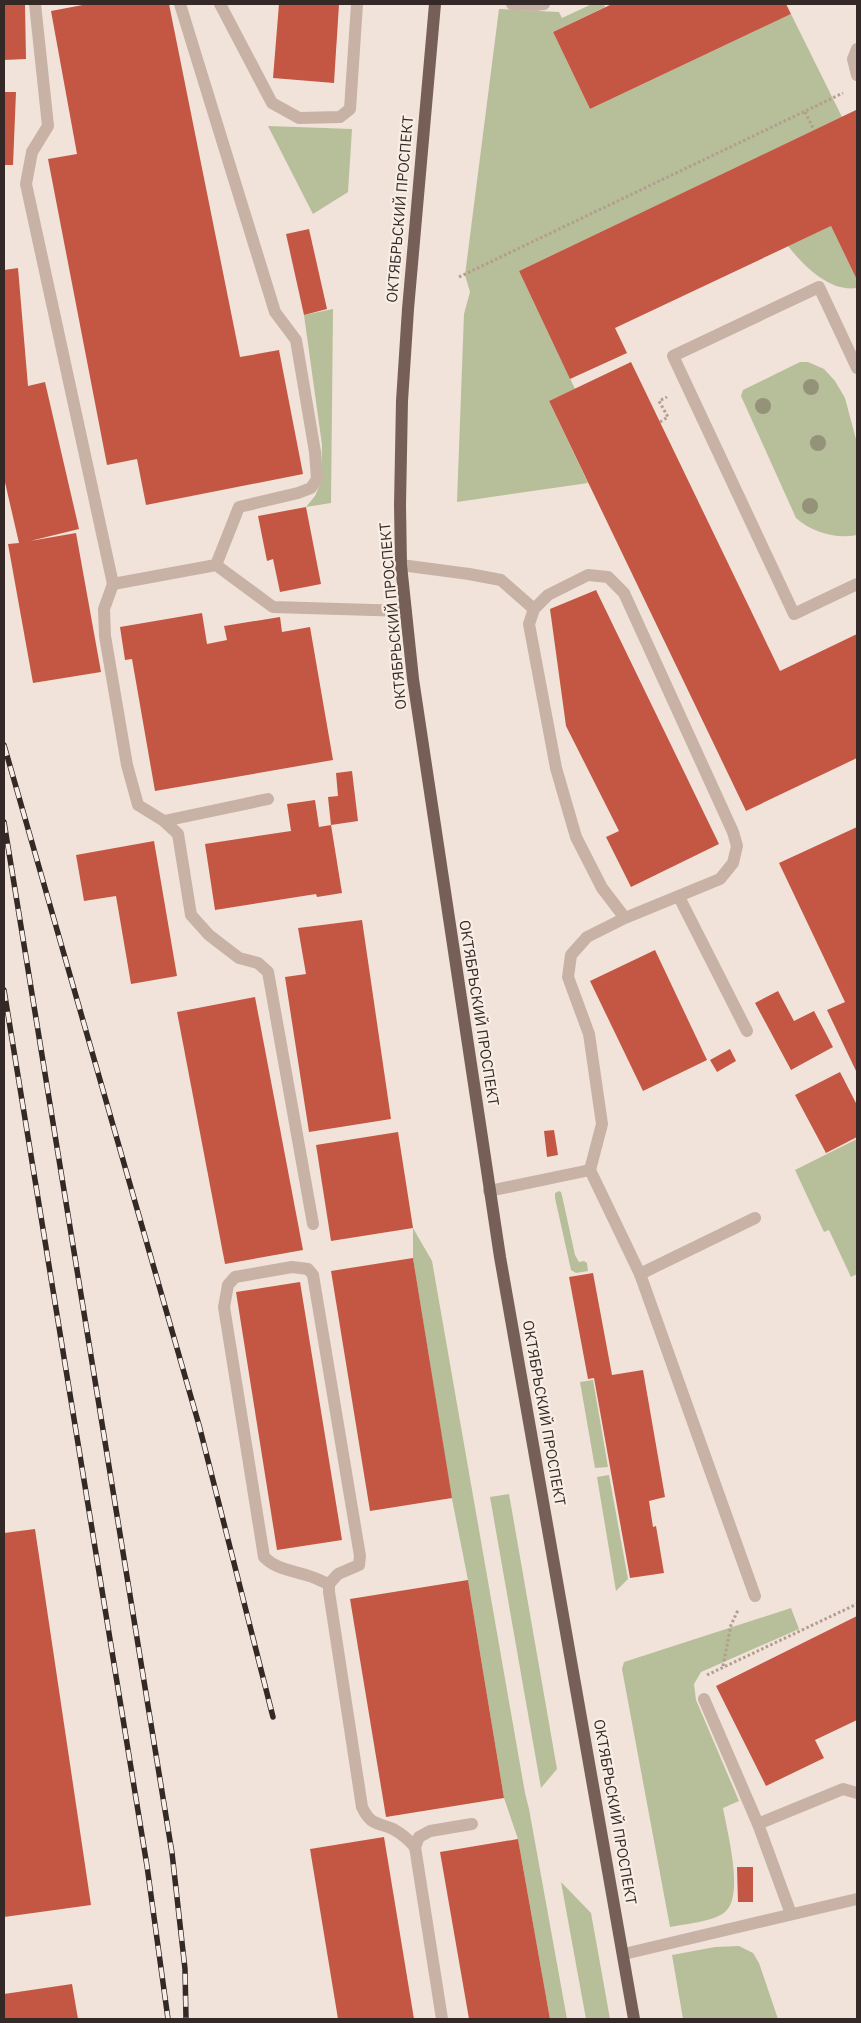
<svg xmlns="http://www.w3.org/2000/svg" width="861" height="2023" font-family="'IBM Plex Sans',sans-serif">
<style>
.green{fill:#b6bf99}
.building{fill:#c45744}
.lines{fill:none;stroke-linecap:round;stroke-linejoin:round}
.path{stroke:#b49c8f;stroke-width:3;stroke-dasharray:2.5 2.5;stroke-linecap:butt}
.service{stroke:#c8b2a5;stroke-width:12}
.primary{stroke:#765f57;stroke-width:12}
.rail-casing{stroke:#342926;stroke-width:5.5}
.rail{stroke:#f9eee5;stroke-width:4;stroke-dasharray:11;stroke-linecap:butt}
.tree{fill:#949379}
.labels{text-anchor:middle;stroke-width:4.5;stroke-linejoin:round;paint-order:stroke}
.street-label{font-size:15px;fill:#342926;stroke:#f9eee5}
</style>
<rect width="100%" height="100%" fill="#f1e3d9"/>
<!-- green -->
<g class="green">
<polygon points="592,4 604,4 605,7 553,32 590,109 791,14 842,117 519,271 575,389 549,401 588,483 457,502 464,314 470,292 465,275 499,9 559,12 562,18"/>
<polygon points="268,126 352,129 348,192 313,214"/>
<path d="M 831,226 L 857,280 L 857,288 C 829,292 804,266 788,246 Z"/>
<polygon points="333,309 331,503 306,507 315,496 321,482 322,445 304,315"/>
<path d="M 800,362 L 808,362 L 824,369 L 835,381 L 845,398 L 857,443 L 857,535 C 836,539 813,533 796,518 L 741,396 L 743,390 Z"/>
<polygon points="857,1139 857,1274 851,1277 829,1230 824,1232 795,1170"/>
<polygon points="559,1191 561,1192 563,1200 575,1255 579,1262 584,1261 587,1263 588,1271 576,1273 571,1270 555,1198 555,1193"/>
<polygon points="413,1228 432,1261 525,1793 529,1809 567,2019 550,2019 518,1839 504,1798 468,1580 451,1494 413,1258"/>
<polygon points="593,1380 608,1467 595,1468 580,1382"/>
<polygon points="609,1475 628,1579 616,1591 597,1477"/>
<polygon points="509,1494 557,1769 541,1788 490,1497"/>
<path d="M 791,1608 L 799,1629 L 701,1672 L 694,1684 L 696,1700 L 739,1801 L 723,1808 C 727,1831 744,1894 726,1911 C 715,1922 684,1924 670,1927 L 622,1669 L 624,1662 Z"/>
<polygon points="561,1882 591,1913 610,2019 586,2019"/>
<polygon points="739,1946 753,1953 759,1963 778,2019 683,2019 672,1955 715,1947"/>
</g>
<!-- building -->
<g class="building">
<polygon points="88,4 169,4 240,357 279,350 303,474 146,505 137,459 107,465 48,159 77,154 51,11"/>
<polygon points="279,4 339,4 334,83 273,78"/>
<polygon points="612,4 786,4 791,14 590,109 553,32"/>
<polygon points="4,5 25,5 26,59 4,60"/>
<polygon points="4,92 16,92 13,165 4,165"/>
<polygon points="856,110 857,280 831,226 615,328 627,353 570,379 519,271"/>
<polygon points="309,229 327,309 304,315 286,234"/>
<polygon points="18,268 28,386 45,382 79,529 30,541 76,533 101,672 33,683 8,544 19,543 4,478 4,270"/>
<polygon points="631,362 780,671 857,634 857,758 746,811 549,401"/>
<polygon points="306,507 321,584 280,592 273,559 267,561 258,516"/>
<polygon points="596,590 719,844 631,887 606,837 619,831 566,726 550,609"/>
<polygon points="202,613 207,644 227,640 224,626 280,617 282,632 310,627 333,760 155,791 132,659 125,660 120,627"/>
<polygon points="352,771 358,821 331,825 328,797 338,796 336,773"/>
<polygon points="315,800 319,827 331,825 342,893 317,897 316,894 215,910 205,844 291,831 287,804"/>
<polygon points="857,827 857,1073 827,1010 845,1002 779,863"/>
<polygon points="154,841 177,976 131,984 116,896 84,901 76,855"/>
<polygon points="362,920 391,1119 309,1132 285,977 306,974 298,928"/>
<polygon points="655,950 707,1060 643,1091 590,981"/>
<polygon points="778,991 794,1021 814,1011 833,1047 791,1070 755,1003"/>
<polygon points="255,997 303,1250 225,1264 177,1012"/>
<polygon points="730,1049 736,1061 717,1072 710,1060"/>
<polygon points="840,1072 857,1105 857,1137 826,1153 795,1095"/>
<polygon points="554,1130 558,1155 547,1157 544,1131"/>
<polygon points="398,1132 413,1228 331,1241 316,1145"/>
<polygon points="413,1258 452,1498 370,1511 331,1271"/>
<polygon points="593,1273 612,1375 643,1370 665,1497 649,1501 653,1527 656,1526 664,1573 630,1578 594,1378 588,1379 569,1277"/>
<polygon points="300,1282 342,1540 277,1550 236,1292"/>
<polygon points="35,1529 91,1905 4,1917 4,1533"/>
<polygon points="468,1580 504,1798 386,1817 350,1599"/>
<polygon points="857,1616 857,1720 815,1740 824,1758 766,1786 716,1686"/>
<polygon points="384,1837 414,2019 338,2019 310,1849"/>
<polygon points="518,1839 550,2019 469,2019 440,1852"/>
<polygon points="737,1867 753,1867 753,1902 738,1902"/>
<polygon points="72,1984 78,2019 4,2019 4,1994"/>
</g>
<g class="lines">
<!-- path -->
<g class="path">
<polyline points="805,112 814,130"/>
<polyline points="459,277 843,93"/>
<polyline points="660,422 668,417 659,401 667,397"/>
<polyline points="723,1666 731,1625 738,1610"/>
<polyline points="707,1675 857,1604"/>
</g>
<!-- service -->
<g class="service">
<polyline points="35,4 48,126 32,152 26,184 113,584 216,565 273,607 406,611"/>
<polyline points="180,4 275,312 296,340 315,452 317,479 311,488 298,493 239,507 216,565"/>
<polyline points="220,4 272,103 299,118 340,117 350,109 357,4"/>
<polyline points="512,4 536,5 544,4"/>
<polyline points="857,49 853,59 857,75"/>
<polyline points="857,368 819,287 673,356 794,614 857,584"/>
<polyline points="401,565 469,574 501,580 534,609"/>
<polyline points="113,584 104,609 105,636 127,765 138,805 164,821 178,834 191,915 209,935 239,958 258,963 268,972 313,1224"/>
<polyline points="164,821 268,799"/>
<polyline points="679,897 747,1031"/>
<polyline points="625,918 602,888 576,837 556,768 529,624 534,609 548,595 588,575 608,577 624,593 733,832 737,846 733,863 720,879 625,918 587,937 571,955 568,977 589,1034 602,1124 590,1170 640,1274 755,1596"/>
<polyline points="489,1191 590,1170"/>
<polyline points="640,1274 755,1218"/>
<path d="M 329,1584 C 321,1581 314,1577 306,1575 C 290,1570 276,1569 264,1557 L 224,1307 L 228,1285 L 235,1277 L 292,1267 L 308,1269 L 313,1275 L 360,1556 L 359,1565 L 338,1574 L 329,1584 L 329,1592 L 362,1807 C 371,1826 377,1822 393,1829 C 402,1834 409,1840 415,1847"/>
<polyline points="704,1699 758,1824 791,1914"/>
<polyline points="758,1824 843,1789 857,1793"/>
<polyline points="624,1954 857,1899"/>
<polyline points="442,2019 415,1847 419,1837 430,1831 472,1824"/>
</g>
<!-- primary -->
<polyline class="primary" points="435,4 408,309 402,401 400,505 401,565 413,679 500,1257 634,2019"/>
<defs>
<g id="rail">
<polyline points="4,745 199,1425 273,1717"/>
<polyline points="4,822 172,1853 185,1969 186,2019"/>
<polyline points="4,990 147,1866 168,2019"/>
</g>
</defs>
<!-- rail casing -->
<use href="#rail" class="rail-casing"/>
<!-- rail -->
<use href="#rail" class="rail"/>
</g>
<!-- trees -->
<g class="tree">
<circle cx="811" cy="387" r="8"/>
<circle cx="763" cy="406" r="8"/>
<circle cx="818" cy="443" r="8"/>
<circle cx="810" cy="506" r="8"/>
</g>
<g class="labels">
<!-- street labels -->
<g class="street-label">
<text transform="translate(400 209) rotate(-85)" y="5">ОКТЯБРЬСКИЙ ПРОСПЕКТ</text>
<text transform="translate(393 616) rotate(-95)" y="5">ОКТЯБРЬСКИЙ ПРОСПЕКТ</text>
<text transform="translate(479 1013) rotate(81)" y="5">ОКТЯБРЬСКИЙ ПРОСПЕКТ</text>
<text transform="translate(544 1413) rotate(80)" y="5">ОКТЯБРЬСКИЙ ПРОСПЕКТ</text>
<text transform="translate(615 1812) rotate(80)" y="5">ОКТЯБРЬСКИЙ ПРОСПЕКТ</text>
</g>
</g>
<!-- border -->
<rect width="861" height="2023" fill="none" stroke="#342926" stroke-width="10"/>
</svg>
